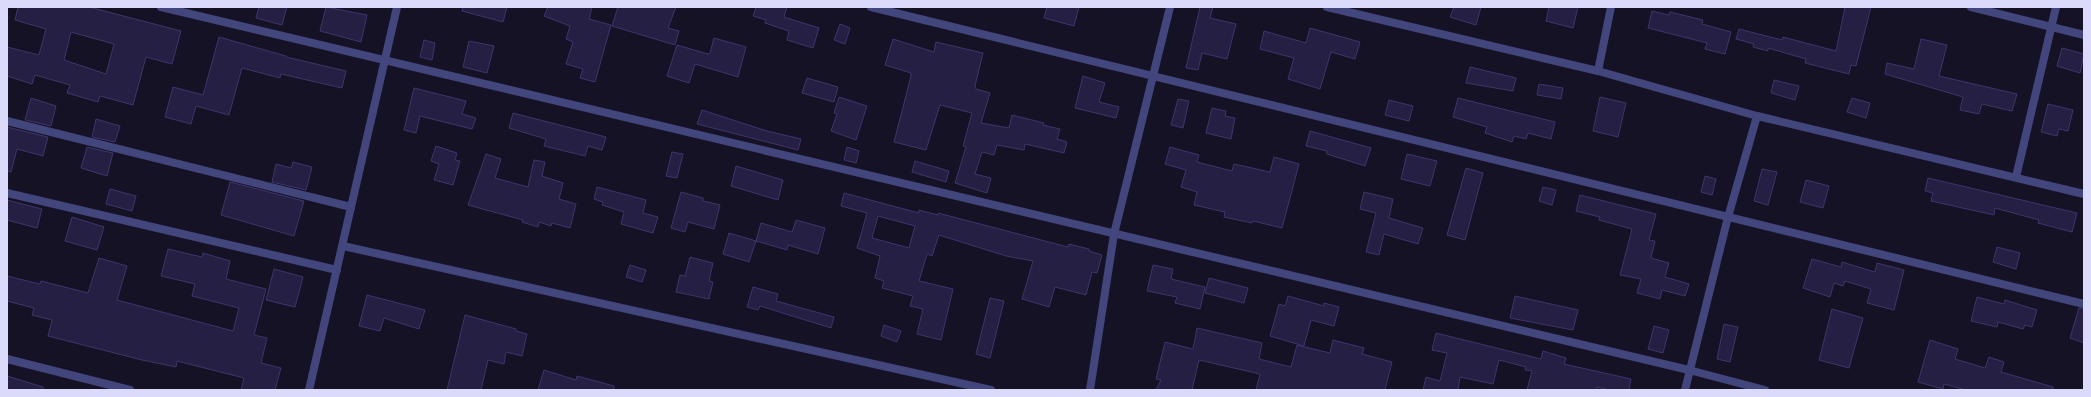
<svg xmlns="http://www.w3.org/2000/svg" width="2091" height="397" font-family="'Source Sans 3',sans-serif">
<style>
.building{fill:#252043;stroke:#3d356c;fill-rule:evenodd}
.lines{fill:none;stroke-linecap:round;stroke-linejoin:round}
.minor{stroke:#43457d;stroke-width:8}
</style>
<rect width="100%" height="100%" fill="#141224"/>
<!-- building -->
<g class="building">
<path d="M 18,7 L 89,7 L 181,31 L 172,64 L 146,57 L 133,105 L 100,96 L 98,102 L 67,93 L 70,85 L 35,75 L 32,84 L 7,76 L 7,47 L 39,55 L 46,29 L 15,20 ZM 71,32 L 114,44 L 106,74 L 64,60 Z"/>
<polygon points="259,7 287,7 282,25 256,18"/>
<polygon points="326,7 367,15 361,42 320,31"/>
<polygon points="463,7 507,7 503,22 462,11"/>
<polygon points="548,7 592,7 589,19 611,25 595,82 580,78 583,69 566,64 573,42 566,39 570,26 544,16"/>
<polygon points="618,7 676,7 668,28 679,31 675,45 612,26"/>
<polygon points="756,7 787,7 784,17 819,28 813,48 787,40 789,31 765,23 766,20 753,16"/>
<polygon points="1047,7 1079,7 1074,26 1044,18"/>
<polygon points="1200,7 1213,7 1210,18 1236,24 1227,59 1202,53 1198,70 1186,68"/>
<polygon points="1454,7 1481,7 1476,25 1450,17"/>
<polygon points="1549,7 1578,7 1573,28 1546,21"/>
<polygon points="1845,7 1871,7 1856,66 1851,65 1849,74 1805,63 1806,59 1768,48 1768,51 1753,47 1754,44 1736,39 1739,29 1782,40 1783,37 1836,51"/>
<polygon points="1652,11 1669,15 1670,12 1703,20 1702,24 1731,32 1725,54 1705,49 1707,43 1648,28"/>
<polygon points="840,24 850,28 845,44 834,40"/>
<polygon points="1310,28 1360,42 1355,59 1331,52 1320,89 1288,79 1294,58 1260,49 1264,31 1306,43"/>
<polygon points="219,37 286,56 286,57 346,71 342,88 281,74 280,78 242,68 229,115 196,106 191,124 165,117 173,87 203,95"/>
<polygon points="714,38 746,47 738,77 695,64 689,83 667,76 677,45 708,54 710,53"/>
<polygon points="893,39 934,52 936,42 983,53 975,86 976,89 990,93 981,123 1009,128 1012,115 1044,123 1043,125 1060,129 1057,139 1067,142 1064,153 1025,144 1024,150 997,145 994,155 982,152 975,174 991,178 987,193 955,183 966,147 963,146 972,113 940,105 926,150 894,142 911,76 911,73 885,65"/>
<polygon points="1921,39 1947,45 1939,76 2017,94 2012,111 1982,104 1979,114 1960,110 1963,97 1885,74 1887,63 1914,69"/>
<polygon points="424,40 435,43 432,60 420,57"/>
<polygon points="469,41 494,46 487,73 463,67"/>
<polygon points="2062,48 2084,54 2080,73 2057,66"/>
<polygon points="1470,67 1516,78 1513,91 1466,83"/>
<polygon points="1083,76 1105,83 1099,102 1119,107 1116,118 1075,108"/>
<polygon points="807,78 838,87 834,102 802,93"/>
<polygon points="1774,80 1799,86 1795,100 1771,93"/>
<polygon points="1539,84 1563,88 1561,99 1537,95"/>
<polygon points="414,88 466,101 462,114 476,118 472,129 420,116 416,133 404,130"/>
<polygon points="839,97 867,106 856,140 831,131 837,114 834,113"/>
<polygon points="1600,97 1626,103 1618,137 1593,131"/>
<polygon points="31,98 56,106 51,126 25,120"/>
<polygon points="1458,98 1555,122 1551,139 1528,133 1526,139 1514,136 1512,142 1485,133 1487,127 1453,117"/>
<polygon points="1852,98 1870,103 1866,118 1847,112"/>
<polygon points="1178,99 1189,101 1183,128 1171,125"/>
<polygon points="1389,100 1413,106 1409,121 1385,115"/>
<polygon points="2048,104 2073,110 2068,131 2059,129 2057,136 2041,132"/>
<polygon points="1212,108 1226,111 1225,116 1235,118 1231,139 1206,133"/>
<polygon points="702,110 767,131 801,139 798,150 697,124"/>
<polygon points="513,113 606,137 602,150 588,146 585,156 544,146 546,139 509,128"/>
<polygon points="96,119 120,126 115,142 92,137"/>
<polygon points="7,127 48,137 43,156 17,149 11,172 7,171"/>
<polygon points="1310,131 1371,148 1365,166 1327,154 1327,151 1306,146"/>
<polygon points="436,146 457,153 455,160 460,161 453,185 434,180 439,164 431,161"/>
<polygon points="87,147 113,153 107,176 81,168"/>
<polygon points="847,147 859,151 856,163 844,160"/>
<polygon points="1170,147 1199,155 1197,162 1232,171 1234,164 1270,172 1274,157 1299,164 1282,228 1253,221 1252,223 1224,217 1225,212 1194,205 1197,192 1181,187 1186,170 1165,164"/>
<polygon points="672,152 683,154 677,178 666,176"/>
<polygon points="486,154 501,159 495,178 528,187 534,160 545,162 542,176 563,183 559,199 576,204 570,228 552,223 551,226 539,222 538,227 522,222 523,220 468,205"/>
<polygon points="1407,154 1437,161 1430,186 1401,179"/>
<polygon points="915,161 949,171 946,182 912,172"/>
<polygon points="293,162 312,167 306,190 272,182 276,164 291,168"/>
<polygon points="736,166 783,180 778,200 731,186"/>
<polygon points="1466,168 1483,173 1465,240 1447,235"/>
<polygon points="1762,169 1777,172 1768,205 1754,201"/>
<polygon points="1705,176 1716,179 1712,195 1701,192"/>
<polygon points="1928,178 2077,213 2072,232 2038,223 2039,220 1995,208 1994,215 1931,201 1933,193 1925,191"/>
<polygon points="1806,180 1829,186 1823,208 1800,202"/>
<polygon points="230,182 304,201 294,236 221,215"/>
<polygon points="597,187 646,200 643,213 658,217 653,233 621,224 624,212 602,205 603,202 594,199"/>
<polygon points="1543,187 1556,190 1552,205 1539,201"/>
<polygon points="110,189 136,196 132,211 106,204"/>
<polygon points="681,192 703,198 703,201 720,205 714,229 688,222 685,232 671,228"/>
<polygon points="1364,192 1393,199 1389,218 1423,228 1418,244 1384,234 1379,255 1366,252 1376,213 1360,209"/>
<path d="M 844,193 L 919,213 L 919,210 L 938,215 L 938,213 L 1068,247 L 1069,244 L 1089,249 L 1089,251 L 1102,255 L 1097,273 L 1092,272 L 1086,295 L 1055,287 L 1049,307 L 1022,299 L 1033,261 L 1006,256 L 939,235 L 932,256 L 927,254 L 919,281 L 953,289 L 941,340 L 917,334 L 923,309 L 910,306 L 913,296 L 882,288 L 884,281 L 875,278 L 880,256 L 857,248 L 867,213 L 841,206 ZM 878,216 L 915,226 L 909,248 L 872,238 Z"/>
<polygon points="1580,195 1656,214 1649,240 1655,241 1651,258 1669,263 1665,277 1689,284 1685,296 1662,290 1660,299 1637,293 1641,279 1620,275 1632,229 1599,220 1600,217 1576,211"/>
<polygon points="7,200 42,209 37,228 7,220"/>
<polygon points="72,217 104,227 97,250 65,241"/>
<polygon points="796,220 825,228 818,254 788,245 787,250 756,241 761,223 792,232"/>
<polygon points="729,233 756,241 749,262 723,254"/>
<polygon points="1997,247 2020,253 2016,269 1993,262"/>
<polygon points="168,249 202,257 203,253 230,261 226,279 266,289 254,335 267,338 261,363 281,368 275,390 241,390 244,378 177,361 176,367 142,360 48,336 52,320 32,315 34,308 7,301 7,276 40,284 41,281 88,293 99,258 127,266 117,300 233,331 239,308 192,296 195,284 161,276"/>
<polygon points="690,257 713,263 709,281 713,282 709,299 676,292 680,275 685,276"/>
<polygon points="1812,259 1841,267 1842,262 1875,272 1877,263 1904,270 1894,310 1867,303 1871,289 1845,281 1843,286 1834,283 1830,297 1803,288"/>
<polygon points="630,265 646,270 642,282 626,277"/>
<polygon points="1153,265 1173,269 1171,279 1205,287 1200,309 1175,303 1177,297 1147,291"/>
<polygon points="274,269 303,277 295,307 266,300"/>
<polygon points="1209,278 1248,288 1244,303 1205,293"/>
<polygon points="753,287 778,294 776,301 834,317 831,328 760,306 758,310 747,307"/>
<polygon points="367,295 425,310 419,329 384,318 380,331 359,326"/>
<polygon points="1288,296 1324,306 1324,303 1339,307 1334,326 1311,320 1304,346 1270,336 1279,304 1285,306"/>
<polygon points="1515,296 1578,310 1573,330 1510,318"/>
<polygon points="1977,297 2004,304 2005,300 2037,310 2032,327 2025,325 2023,329 1998,322 1997,327 1971,321"/>
<polygon points="990,298 1004,301 990,358 976,354"/>
<polygon points="2079,308 2084,309 2084,343 2070,338"/>
<polygon points="1832,309 1863,318 1849,368 1819,360"/>
<polygon points="465,315 516,329 516,331 527,334 522,356 506,352 504,364 488,360 481,390 447,390"/>
<polygon points="1724,324 1738,327 1730,362 1717,359"/>
<polygon points="884,325 901,331 897,342 881,336"/>
<polygon points="1654,326 1669,330 1663,353 1648,349"/>
<polygon points="1197,328 1262,343 1259,359 1291,367 1297,345 1330,353 1333,340 1364,348 1362,354 1392,362 1385,390 1256,390 1260,374 1199,360 1192,390 1156,390 1161,380 1156,379 1165,342 1193,349"/>
<polygon points="1436,333 1541,359 1543,351 1566,358 1564,364 1631,379 1629,390 1610,390 1597,387 1596,390 1527,390 1532,371 1525,370 1526,367 1499,360 1493,384 1460,377 1458,390 1423,390 1426,377 1440,381 1447,353 1432,350"/>
<polygon points="1930,340 1958,349 1955,359 1985,368 1989,357 2004,362 2001,372 2053,387 2053,390 1966,390 1944,384 1943,389 1918,382"/>
<polygon points="544,370 576,380 577,376 614,386 614,390 538,390"/>
<polygon points="7,376 43,387 43,390 7,390"/>
</g>
<g class="lines">
<!-- minor -->
<g class="minor">
<polyline points="161,7 1689,370 1765,390"/>
<polyline points="871,7 2084,304"/>
<polyline points="1327,7 1598,71 1757,116 2084,194"/>
<polyline points="1971,7 2084,35"/>
<polyline points="1598,71 1611,7"/>
<polyline points="7,121 351,207"/>
<polyline points="2016,177 2056,7"/>
<polyline points="7,193 337,270"/>
<polyline points="343,246 991,390"/>
<polyline points="7,359 130,390"/>
<polyline points="309,390 397,7"/>
<polyline points="1090,390 1114,234 1170,7"/>
<polyline points="1685,390 1728,217 1757,116"/>
</g>
</g>
<!-- border -->
<rect width="2091" height="397" fill="none" stroke="#dcdafa" stroke-width="16"/>
</svg>
